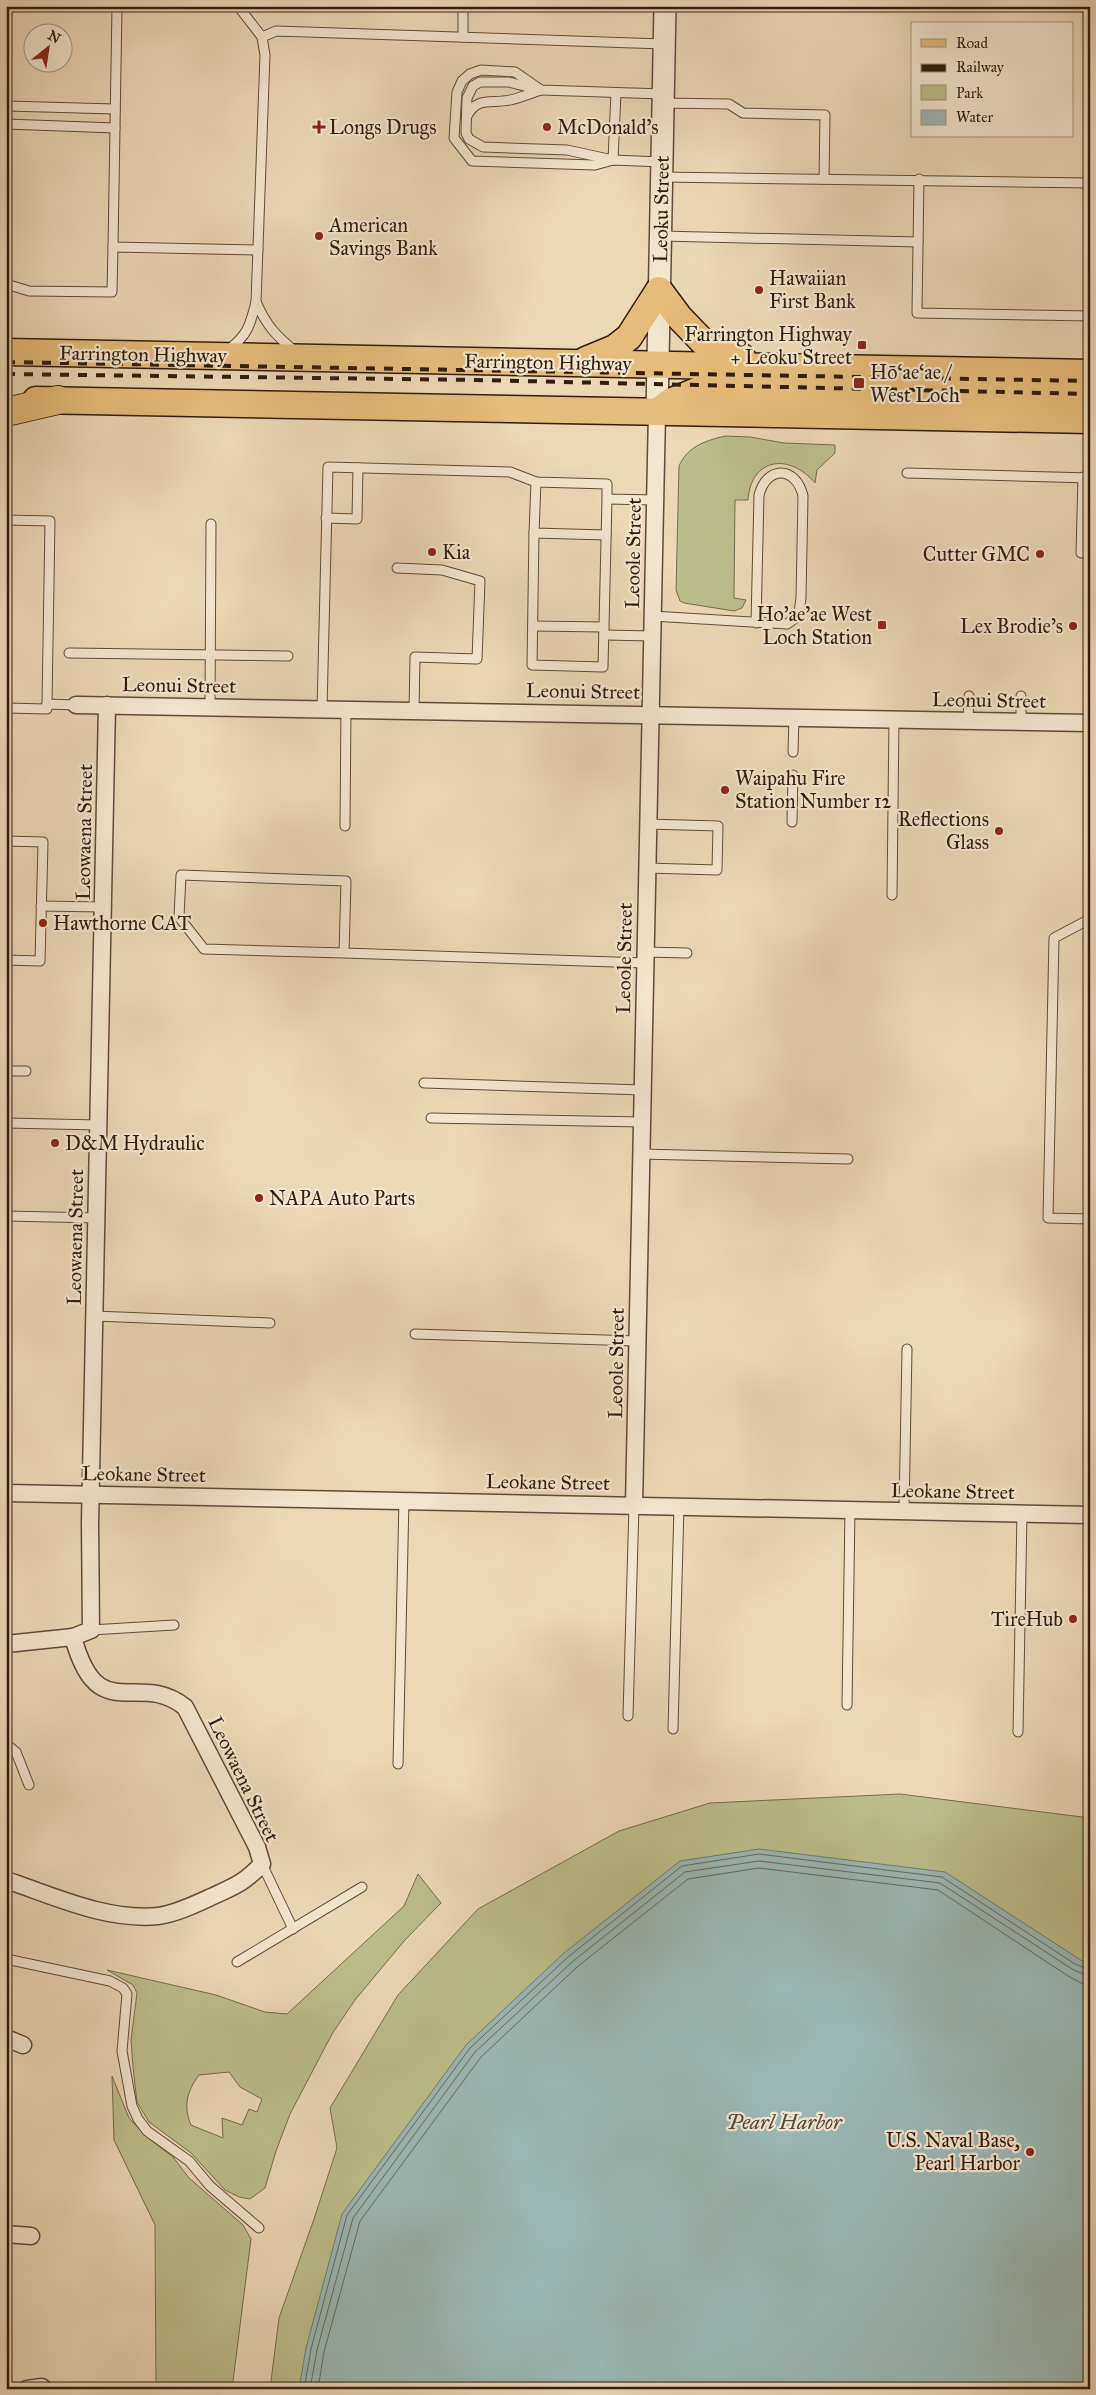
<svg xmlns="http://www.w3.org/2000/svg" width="1096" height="2395" font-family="'IM FELL Great Primer',serif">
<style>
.green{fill:#bbbe8a;stroke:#766d4c;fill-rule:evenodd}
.water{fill:#9bb8b6;stroke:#717a73}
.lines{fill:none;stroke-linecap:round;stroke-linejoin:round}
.shore{stroke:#666a62;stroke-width:1}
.service-casing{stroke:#604b38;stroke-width:11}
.minor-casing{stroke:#604b38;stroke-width:19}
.tertiary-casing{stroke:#604b38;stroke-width:24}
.primary-casing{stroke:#321c0e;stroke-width:29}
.trunk-casing{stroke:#321c0e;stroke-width:30}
.service{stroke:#f2e6ce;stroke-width:9}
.minor{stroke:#f2e6ce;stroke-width:16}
.tertiary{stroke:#f2e6ce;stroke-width:21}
.primary{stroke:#e6bc7a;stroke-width:26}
.trunk{stroke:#e6bc7a;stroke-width:28}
.rail{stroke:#321c0e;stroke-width:4;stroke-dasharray:9 9;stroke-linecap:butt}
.poi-dot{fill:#8f2418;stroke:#f2e6ce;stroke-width:2}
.labels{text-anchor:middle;stroke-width:4.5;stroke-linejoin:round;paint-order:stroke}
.poi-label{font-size:20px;fill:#321c0e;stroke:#f2e6ce;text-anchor:start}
.street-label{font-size:20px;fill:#321c0e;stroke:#f2e6ce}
.water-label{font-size:21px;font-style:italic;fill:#524b40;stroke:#f2e6ce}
</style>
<rect width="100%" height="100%" fill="#ebd8b4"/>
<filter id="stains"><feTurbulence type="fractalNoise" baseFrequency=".004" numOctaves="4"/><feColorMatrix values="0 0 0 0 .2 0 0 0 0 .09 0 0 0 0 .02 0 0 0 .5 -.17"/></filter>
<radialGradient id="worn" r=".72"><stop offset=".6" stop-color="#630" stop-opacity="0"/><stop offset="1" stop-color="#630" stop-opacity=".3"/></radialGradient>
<!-- green -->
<g class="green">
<path d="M 725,436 L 750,437 L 784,443 L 835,445 L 835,453 L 817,470 L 815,483 C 790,453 751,457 748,500 L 735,500 L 734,598 L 746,600 L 742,608 L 734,611 L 684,603 L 680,601 L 676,590 L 679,466 C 688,446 705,441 725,436 Z"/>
<polygon points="900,1794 1090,1818 1090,2032 339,2389 270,2389 279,2318 314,2219 337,2148 330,2108 398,1995 478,1909 619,1831 710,1803"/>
<path d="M 418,1874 L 441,1903 L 405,1940 L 355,2000 L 332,2034 L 290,2114 L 276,2151 L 265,2188 L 250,2199 L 239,2197 L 225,2190 L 191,2153 L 149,2122 L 137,2102 L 133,2067 L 131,2040 L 137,1993 L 133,1985 L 107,1970 L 216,1995 L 265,2012 L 287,2014 L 404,1906 ZM 229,2072 L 240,2087 L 262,2099 L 257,2112 L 249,2109 L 242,2125 L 222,2118 L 223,2138 L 191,2125 C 183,2106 187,2091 199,2075 Z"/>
<polygon points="112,2076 129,2118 147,2137 173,2157 189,2178 243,2225 251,2239 232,2389 156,2389 155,2225 114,2140"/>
</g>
<!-- water -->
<polygon class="water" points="759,1849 945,1872 1090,1966 1090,2389 299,2389 306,2348 342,2214 466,2045 564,1953 680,1861"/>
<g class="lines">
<!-- shore -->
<g class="shore">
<polyline points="304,2389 311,2349 347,2215 470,2048 568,1957 682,1866 759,1854 942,1877 1075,1964 1090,1970"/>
<polyline points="310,2389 317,2350 353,2218 475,2052 572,1962 685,1872 759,1861 940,1883 1072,1969 1090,1977"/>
<polyline points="318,2389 324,2352 360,2221 481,2057 577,1967 688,1879 759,1868 938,1890 1068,1976 1081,1983 1090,1984"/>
</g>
<defs>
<g id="service">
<polyline points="117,6 113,247 258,250"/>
<polyline points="238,6 262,37 276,31 663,44"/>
<polyline points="463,37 463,6"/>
<polyline points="536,89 509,82 480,82 473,86 467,98 466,133 469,139 483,147 567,150 613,160 616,93"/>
<polyline points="663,103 729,104 743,113 825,115 824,179"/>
<polyline points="6,106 115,109"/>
<path d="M 467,116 C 477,96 492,104 510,100 C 520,98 531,93 541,90"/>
<polyline points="6,124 115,128"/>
<polyline points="662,162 613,160 595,165 472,161 454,138 457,92 462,81 470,74 481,70 515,72 541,90 663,94"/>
<polyline points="662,177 1090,183"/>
<polyline points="919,179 917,313 1090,316"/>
<polyline points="661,236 918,242"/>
<polyline points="6,284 29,291 112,292 113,247"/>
<path d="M 256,302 C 267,326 275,335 296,352"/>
<path d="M 229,349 C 248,335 250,325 256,302 L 265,55 L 262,37"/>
<polyline points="907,473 1090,478"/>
<polyline points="536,482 534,533 606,535"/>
<polyline points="326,518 357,519 358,468"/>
<polyline points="6,520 50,521 47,704 76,705"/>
<polyline points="534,533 532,665 603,667 607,499"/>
<polyline points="1081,553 1083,477"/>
<polyline points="397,568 442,570 480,581 477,659 415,657 414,710"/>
<path d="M 652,616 L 787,624 L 794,619 L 799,612 L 801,598 L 803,496 C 796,466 767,465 759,495 L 756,623"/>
<polyline points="533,626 604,627"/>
<polyline points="604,635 652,636"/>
<polyline points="69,653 288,656"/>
<polyline points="210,707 211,524"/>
<polyline points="6,708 47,709 47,704"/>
<polyline points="322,709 328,467 510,472 536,482 607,484 607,499 655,500"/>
<polyline points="968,721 969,696"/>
<polyline points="1021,722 1021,696"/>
<polyline points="793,752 794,717"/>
<polyline points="792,822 793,775"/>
<polyline points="345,826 346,709"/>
<polyline points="6,841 43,842 40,961 6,960"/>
<polyline points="647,868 717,870 718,826 648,824"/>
<polyline points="892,895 894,719"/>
<polyline points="41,906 103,907"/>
<polyline points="1090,921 1086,921 1054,938 1048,1218 1090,1219"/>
<polyline points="646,952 687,953"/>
<polyline points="344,953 204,949 179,917 181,875 346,881 344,953 645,963"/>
<polyline points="6,1071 26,1071"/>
<polyline points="424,1083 643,1090"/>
<polyline points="431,1118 642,1122"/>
<polyline points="6,1123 99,1125"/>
<polyline points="641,1154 848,1159"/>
<polyline points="6,1216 97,1218"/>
<polyline points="95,1316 270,1323"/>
<polyline points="415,1334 637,1341"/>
<polyline points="904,1511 907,1349"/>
<polyline points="91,1630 174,1625"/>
<polyline points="847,1705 850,1510"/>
<polyline points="628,1716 634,1505"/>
<polyline points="673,1729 679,1506"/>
<polyline points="1018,1732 1022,1514"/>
<polyline points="6,1744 16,1752 29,1785"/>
<polyline points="398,1764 404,1500"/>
<polyline points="262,1864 293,1929"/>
<polyline points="6,1959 110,1981 123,1988 127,1994 122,2051 132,2106 138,2119 147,2131 189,2161 210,2186 259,2228"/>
<polyline points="237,1962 362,1887"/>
</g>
<g id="minor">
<polyline points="76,705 1090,723"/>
<polyline points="6,1493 1090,1515"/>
<polyline points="634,1505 657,412"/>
<polyline points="6,1644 73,1637 91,1630 90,1523 107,705"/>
<path d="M 6,1880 C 54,1896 106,1921 158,1916 C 175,1914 196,1904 211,1897 C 235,1886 244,1883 262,1864 L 257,1847 L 185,1707 C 137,1669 98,1729 73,1637"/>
<polyline points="6,2038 23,2045"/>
<polyline points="6,2234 31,2236"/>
<polyline points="27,2389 42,2387"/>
</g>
<polyline id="tertiary" points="657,412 665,6"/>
<g id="primary">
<polyline points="6,352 1090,373"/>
<polyline points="586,360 615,348 629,337 659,290 679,317 707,346 742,357"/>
<polyline points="36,400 1090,420"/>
<polyline points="657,412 670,402 699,390 774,390 1072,398 1090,395"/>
</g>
<polyline id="trunk" points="6,412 58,400"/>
</defs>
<!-- service casing -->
<use href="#service" class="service-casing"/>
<!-- minor casing -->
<use href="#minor" class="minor-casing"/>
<!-- tertiary casing -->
<use href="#tertiary" class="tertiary-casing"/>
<!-- primary casing -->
<use href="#primary" class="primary-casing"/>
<!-- trunk casing -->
<use href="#trunk" class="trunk-casing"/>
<!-- service -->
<use href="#service" class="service"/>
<!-- minor -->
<use href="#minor" class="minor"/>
<!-- tertiary -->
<use href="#tertiary" class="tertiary"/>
<!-- primary -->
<use href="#primary" class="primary"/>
<!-- trunk -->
<use href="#trunk" class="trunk"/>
<!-- rail -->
<g class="rail">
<polyline points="6,362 1090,381"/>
<polyline points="6,374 477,380 1090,394"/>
</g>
</g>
<!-- markers -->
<g class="poi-dot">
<path d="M316.5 119.5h5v5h5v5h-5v5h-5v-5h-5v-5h5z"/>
<circle cx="547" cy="127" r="5"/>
<circle cx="319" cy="236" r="5"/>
<circle cx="759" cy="290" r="5"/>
<rect x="857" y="340" width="10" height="10" rx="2.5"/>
<rect x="853" y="377" width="12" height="12" rx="2.5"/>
<circle cx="432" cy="552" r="5"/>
<circle cx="1040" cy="554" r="5"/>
<rect x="877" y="620" width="10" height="10" rx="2.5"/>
<circle cx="1073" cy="626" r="5"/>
<circle cx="725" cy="790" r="5"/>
<circle cx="999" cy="831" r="5"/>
<circle cx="43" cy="923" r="5"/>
<circle cx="55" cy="1143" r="5"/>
<circle cx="259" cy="1198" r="5"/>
<circle cx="1073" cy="1619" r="5"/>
<circle cx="1030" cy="2152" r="5"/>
</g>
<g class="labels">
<!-- poi labels -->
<g class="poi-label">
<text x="329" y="134">Longs Drugs</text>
<text x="557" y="134">McDonald's</text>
<text x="329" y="232">American<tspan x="329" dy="23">Savings Bank</tspan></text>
<text x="769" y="285">Hawaiian<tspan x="769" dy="23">First Bank</tspan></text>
<text x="852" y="341" text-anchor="end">Farrington Highway<tspan x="852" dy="23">+ Leoku Street</tspan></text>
<text x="870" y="379">Hō‘ae‘ae /<tspan x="870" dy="23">West Loch</tspan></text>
<text x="442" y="559">Kia</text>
<text x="1030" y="561" text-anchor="end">Cutter GMC</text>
<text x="872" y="621" text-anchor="end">Ho'ae'ae West<tspan x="872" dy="23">Loch Station</tspan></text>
<text x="1063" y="633" text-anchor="end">Lex Brodie's</text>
<text x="735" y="785">Waipahu Fire<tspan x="735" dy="23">Station Number 12</tspan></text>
<text x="989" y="826" text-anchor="end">Reflections<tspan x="989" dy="23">Glass</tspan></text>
<text x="53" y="930">Hawthorne CAT</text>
<text x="65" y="1150">D&amp;M Hydraulic</text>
<text x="269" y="1205">NAPA Auto Parts</text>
<text x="1063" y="1626" text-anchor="end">TireHub</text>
<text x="1020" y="2147" text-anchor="end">U.S. Naval Base,<tspan x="1020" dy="23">Pearl Harbor</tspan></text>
</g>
<!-- street labels -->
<g class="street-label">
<text transform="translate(661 209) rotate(-89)" y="7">Leoku Street</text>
<text transform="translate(143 354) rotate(1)" y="7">Farrington Highway</text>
<text transform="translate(548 362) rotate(1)" y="7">Farrington Highway</text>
<text transform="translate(633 553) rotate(-89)" y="7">Leoole Street</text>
<text transform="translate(179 685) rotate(1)" y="7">Leonui Street</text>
<text transform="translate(583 691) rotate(1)" y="7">Leonui Street</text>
<text transform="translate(989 700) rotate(1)" y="7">Leonui Street</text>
<text transform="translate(84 832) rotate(-89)" y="7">Leowaena Street</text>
<text transform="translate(624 958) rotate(-89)" y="7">Leoole Street</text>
<text transform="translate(75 1237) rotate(-89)" y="7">Leowaena Street</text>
<text transform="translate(616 1363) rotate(-89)" y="7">Leoole Street</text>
<text transform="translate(144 1474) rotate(1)" y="7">Leokane Street</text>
<text transform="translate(548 1482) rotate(1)" y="7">Leokane Street</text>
<text transform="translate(953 1491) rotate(1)" y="7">Leokane Street</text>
<text transform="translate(244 1779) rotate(64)" y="7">Leowaena Street</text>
</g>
<!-- water labels -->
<g class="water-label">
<text x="784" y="2129">Pearl Harbor</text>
</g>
</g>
<!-- margin -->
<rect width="1096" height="2395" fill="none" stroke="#ebd8b4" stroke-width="25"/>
<rect x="8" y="8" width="1081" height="2380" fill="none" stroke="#321c0e" stroke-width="2.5"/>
<rect x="12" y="12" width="1071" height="2370" fill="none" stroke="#321c0e"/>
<!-- legend -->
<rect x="911" y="22" width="162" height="115" fill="#f2e6ce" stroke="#a59581"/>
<rect x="921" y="39" width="25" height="8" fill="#e6bc7a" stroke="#a59581"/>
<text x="956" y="48" font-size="15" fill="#321c0e">Road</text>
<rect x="921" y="64" width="25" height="8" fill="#321c0e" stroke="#a59581"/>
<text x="956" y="72" font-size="15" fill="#321c0e">Railway</text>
<rect x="921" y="85" width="25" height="15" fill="#bbbe8a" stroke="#a59581"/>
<text x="956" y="98" font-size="15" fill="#321c0e">Park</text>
<rect x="921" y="110" width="25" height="15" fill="#9bb8b6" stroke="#a59581"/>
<text x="956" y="122" font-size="15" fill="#321c0e">Water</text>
<!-- north arrow -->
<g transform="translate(48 48) rotate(30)"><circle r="24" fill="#f2e6ce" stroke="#a59581"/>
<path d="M0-4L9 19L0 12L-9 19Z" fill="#8f2418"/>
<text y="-8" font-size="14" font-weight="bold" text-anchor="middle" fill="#321c0e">N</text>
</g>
<rect width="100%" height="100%" filter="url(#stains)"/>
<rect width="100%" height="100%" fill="url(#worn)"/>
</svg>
